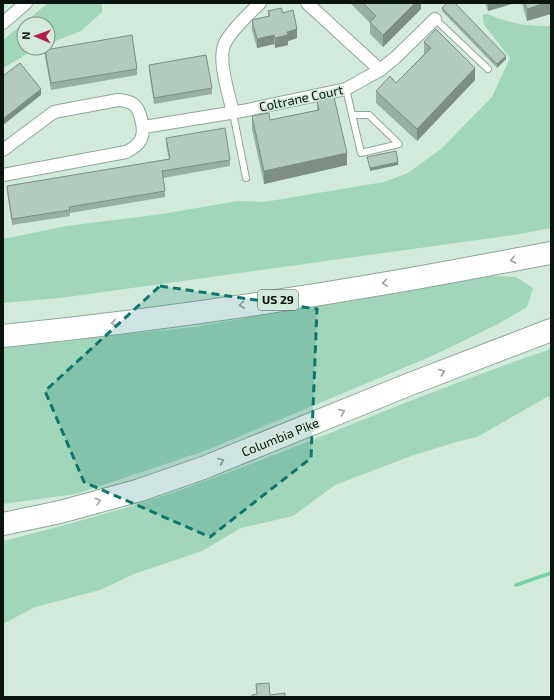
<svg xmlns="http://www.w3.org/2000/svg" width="554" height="700" font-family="'Exo 2',sans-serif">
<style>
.green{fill:#a1d6bb}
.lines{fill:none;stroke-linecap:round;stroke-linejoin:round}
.stream{stroke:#75d2a6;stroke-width:3.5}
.lane-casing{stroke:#90a79a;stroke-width:8}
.street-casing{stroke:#90a79a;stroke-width:14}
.highway-casing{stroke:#90a79a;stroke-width:24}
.lane{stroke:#fff;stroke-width:6}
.street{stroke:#fff;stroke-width:12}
.highway{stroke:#fff;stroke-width:22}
.wall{fill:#9aafa3}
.shaded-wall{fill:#7d8e85}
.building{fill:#b3cbbe;stroke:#7d8e85}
.oneway{stroke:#9ea19f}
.marked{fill:#0f766e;fill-opacity:0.2;stroke:#0f766e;stroke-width:3;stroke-dasharray:8 5;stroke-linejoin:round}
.labels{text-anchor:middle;stroke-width:3.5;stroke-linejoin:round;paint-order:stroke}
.shield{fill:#d1eadc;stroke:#47544d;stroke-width:1}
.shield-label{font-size:12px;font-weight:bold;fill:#0c1410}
.street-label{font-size:13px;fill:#0c1410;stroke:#d1eadc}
</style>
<rect width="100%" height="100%" fill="#d1eadc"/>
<!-- green -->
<g class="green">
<polygon points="48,3 102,3 102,12 81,31 48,44 48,24 24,24 24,48 37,48 3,68 3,40"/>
<path d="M 487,14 C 509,23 528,27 551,26 L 551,228 L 520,234 L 60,298 L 3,303 L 3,239 L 66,226 L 162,214 L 238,201 L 264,202 L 384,182 L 408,173 L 441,149 L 492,97 L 510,58 L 485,26 L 483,20 L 483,15 Z"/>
<polygon points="487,276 516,277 533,288 527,307 498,324 432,356 207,450 76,494 3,504 3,347 194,327"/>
<path d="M 551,349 L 551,397 L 547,397 L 477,437 L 456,442 L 411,456 L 335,485 L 293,516 L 241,528 L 202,551 L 134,574 L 100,590 L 35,607 L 3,624 L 3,541 C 63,526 122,510 180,490 C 305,446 426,391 551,349 Z"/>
</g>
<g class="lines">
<!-- stream -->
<polyline class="stream" points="516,585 551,573"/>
<defs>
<g id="lane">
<polyline points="435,19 488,69"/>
<polyline points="346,89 361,153 399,144 369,115 352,115"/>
<polyline points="233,113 246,178"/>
</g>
<g id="street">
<polyline points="307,3 380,70"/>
<polyline points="3,23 26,3"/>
<path d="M 233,113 C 229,94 217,60 225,43 C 232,29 249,14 260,3"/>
<polyline points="144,127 242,111 346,89 380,70 396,57 435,19"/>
<path d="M 3,150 L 54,112 L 118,100 C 133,101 138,105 141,119 C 146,136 141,145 126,152 L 3,175"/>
</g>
<g id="highway">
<path d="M 3,336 C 131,323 260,305 387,283 C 442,274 496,263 551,253"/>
<polyline points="3,524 60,512 140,490 203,468 405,386 551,330"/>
</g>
</defs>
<!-- lane casing -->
<use href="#lane" class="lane-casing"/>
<!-- street casing -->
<use href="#street" class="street-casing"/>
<!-- highway casing -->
<use href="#highway" class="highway-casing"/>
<!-- lane -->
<use href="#lane" class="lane"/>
<!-- street -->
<use href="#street" class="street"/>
<!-- highway -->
<use href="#highway" class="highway"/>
</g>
<!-- wall -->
<g class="wall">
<polygon points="350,3 421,3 421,9 383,47 370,34 370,23"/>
<polygon points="485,3 515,3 488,11"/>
<polygon points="522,3 551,3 527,21"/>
<polygon points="442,8 506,59 497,68 442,11"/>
<polygon points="268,11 283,13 297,38 288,41 288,45 275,48 274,44 257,48 252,30 252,20 268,16"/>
<polygon points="424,42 475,80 417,141 376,103 376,91 396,83 424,54"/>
<polygon points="45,50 137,69 137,75 51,90 45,57"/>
<polygon points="149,65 212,88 212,94 154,104 149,71"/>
<polygon points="317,101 347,165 264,184 252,129 252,116 270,120 317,110"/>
<polygon points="166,138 230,160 230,166 163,178 165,191 165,197 70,213 70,216 12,225 7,192 7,186 169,159 166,145"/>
</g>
<!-- shaded-wall -->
<g class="shaded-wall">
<polygon points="415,3 421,3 421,9 383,47 383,35"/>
<polygon points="488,3 515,3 488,11"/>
<polygon points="545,3 551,3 551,14 527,21 527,9"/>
<polygon points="297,29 297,38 288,41 288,45 275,48 275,38 287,32"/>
<polygon points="274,35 274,44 257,48 257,39"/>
<polygon points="506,56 506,59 497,68 497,64"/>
<polygon points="475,68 475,80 417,141 417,129"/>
<polygon points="41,89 41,95 3,125 3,119"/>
<polygon points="347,153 347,165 264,184 264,171"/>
<polygon points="398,162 398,165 370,171 370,168"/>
</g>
<!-- building -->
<g class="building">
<polygon points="363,3 415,3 383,35 370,22 376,16"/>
<polygon points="447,3 455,3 506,56 497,64 442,8"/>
<polygon points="525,3 545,3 527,9"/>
<polygon points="281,8 283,13 293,10 297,29 287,32 288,35 275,38 274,35 257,39 252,20 270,16 268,11"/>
<polygon points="436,29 475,68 417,129 376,91 390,76 396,83 431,48 424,42"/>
<polygon points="132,35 137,69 51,83 45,50"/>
<polygon points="206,55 212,88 154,98 149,65"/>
<polygon points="20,63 41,89 3,119 3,76"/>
<polygon points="334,97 347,153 264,171 252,116 269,113 270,120 319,110 317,101"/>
<polygon points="225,128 230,160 162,171 165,191 69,207 70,210 12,219 7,186 170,159 166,138"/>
<polygon points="396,151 398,162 370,168 367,157"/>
<polygon points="269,683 270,695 285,693 285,697 253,697 252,695 257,694 256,684"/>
</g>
<!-- one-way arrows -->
<defs><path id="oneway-chevron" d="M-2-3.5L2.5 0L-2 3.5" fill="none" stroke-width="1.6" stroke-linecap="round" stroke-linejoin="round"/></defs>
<g class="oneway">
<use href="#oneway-chevron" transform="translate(513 260) rotate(169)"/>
<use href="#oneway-chevron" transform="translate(385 283) rotate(171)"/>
<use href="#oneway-chevron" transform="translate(242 305) rotate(172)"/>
<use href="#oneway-chevron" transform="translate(114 323) rotate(173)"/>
<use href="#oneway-chevron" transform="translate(442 372) rotate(-21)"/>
<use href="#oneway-chevron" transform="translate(342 412) rotate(-22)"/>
<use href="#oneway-chevron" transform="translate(221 461) rotate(-22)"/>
<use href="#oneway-chevron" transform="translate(98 501) rotate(-16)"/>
</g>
<!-- marked area -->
<path class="marked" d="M 160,286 L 317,309 L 311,458 L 210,537 L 84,482 L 45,391 Z"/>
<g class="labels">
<!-- shield labels -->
<rect class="shield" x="258" y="290" width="40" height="20" rx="3"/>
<g class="shield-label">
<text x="278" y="304">US 29</text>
</g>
<!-- street labels -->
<g class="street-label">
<text transform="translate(301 98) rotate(-12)" y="5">Coltrane Court</text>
<text transform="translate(280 437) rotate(-22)" y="5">Columbia Pike</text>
</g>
</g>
<!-- border -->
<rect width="554" height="700" fill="none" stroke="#0c1410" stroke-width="8"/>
<!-- north arrow -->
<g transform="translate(36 36) rotate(272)"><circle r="19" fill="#d1eadc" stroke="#82948a"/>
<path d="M0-3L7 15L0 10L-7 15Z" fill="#b01d46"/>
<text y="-6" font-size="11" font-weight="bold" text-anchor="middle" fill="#0c1410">N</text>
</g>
</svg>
